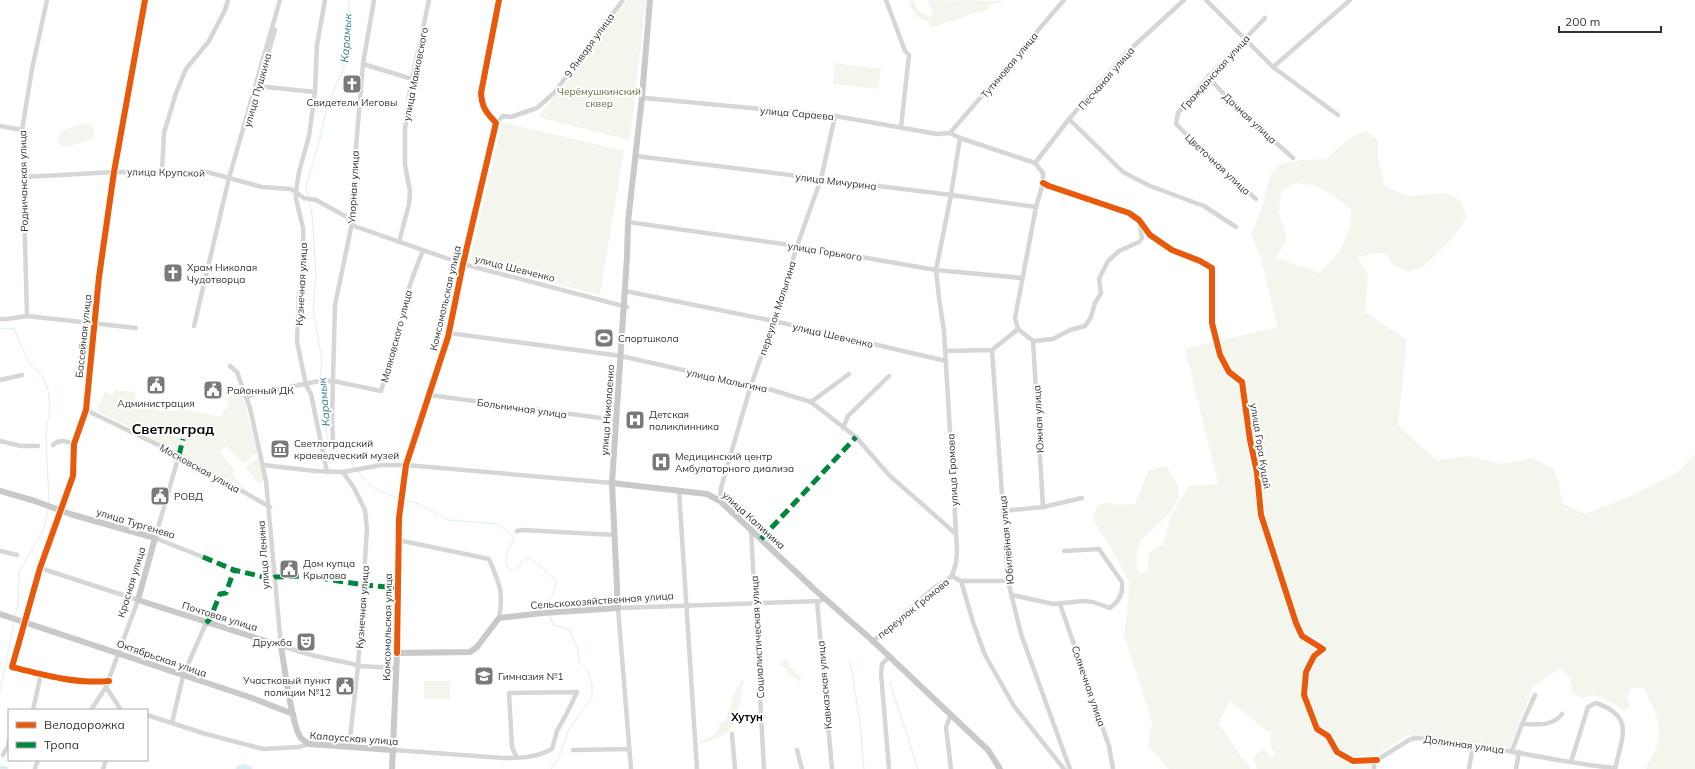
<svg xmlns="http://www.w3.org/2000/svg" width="1695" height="769" font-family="Mulish,sans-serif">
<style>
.green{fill:#f4f6ed;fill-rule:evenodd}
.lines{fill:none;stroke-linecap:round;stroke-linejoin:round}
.stream{stroke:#daf0f4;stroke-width:1}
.river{stroke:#daf0f4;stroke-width:6}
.minor{stroke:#d6d6d6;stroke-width:4.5}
.major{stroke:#c9c9c9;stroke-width:6}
.quiet{stroke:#00873e;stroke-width:5;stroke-dasharray:10 5;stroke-linecap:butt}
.cycleway-casing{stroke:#fff;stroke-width:8}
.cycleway{stroke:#e8590c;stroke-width:6}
.labels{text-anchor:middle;stroke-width:4;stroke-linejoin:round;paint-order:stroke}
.street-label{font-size:10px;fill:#323232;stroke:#fff}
.park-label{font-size:10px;fill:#61733a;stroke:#fff}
.poi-label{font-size:10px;fill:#323232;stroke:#fff;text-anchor:start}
.water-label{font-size:11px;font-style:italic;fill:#327f8f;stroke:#fff}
.neighbourhood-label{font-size:11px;font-weight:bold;fill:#000;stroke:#fff}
.district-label{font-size:14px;font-weight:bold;fill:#000;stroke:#fff}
</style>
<rect width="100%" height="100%" fill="#fff"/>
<!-- green -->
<g class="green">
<polygon points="627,0 646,0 630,140 538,117 568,80"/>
<path d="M 909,0 L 914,0 C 916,11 923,15 933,17 L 928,0 L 1004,1 L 990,5 L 988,9 L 930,28 L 928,21 C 917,19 911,11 909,0 Z"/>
<polygon points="835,63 881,69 878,89 833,84"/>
<polygon points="502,122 624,151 600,295 470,261"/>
<path d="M 84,123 C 92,123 99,131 92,138 C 89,141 67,148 62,146 C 59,145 58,142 57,138 L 61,131 Z"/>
<path d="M 1366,130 L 1378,140 L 1378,159 L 1385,186 L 1407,196 L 1446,193 L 1460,200 L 1467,218 L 1448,243 L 1425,265 L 1408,272 L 1391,263 L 1386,254 L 1377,253 L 1357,257 L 1368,275 L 1365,312 L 1407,340 L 1398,425 L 1436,460 L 1471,456 L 1501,464 L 1531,458 L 1553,468 L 1560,488 L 1562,503 L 1584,514 L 1620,501 L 1678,472 L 1695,454 L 1695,769 L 1646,769 C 1648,760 1656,752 1658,743 C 1663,723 1651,705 1644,688 L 1631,688 L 1627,696 L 1630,707 L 1624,711 L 1611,702 L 1595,695 L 1581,698 L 1572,693 L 1570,678 L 1560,668 L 1533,687 L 1510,747 L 1408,735 L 1374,757 L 1371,769 L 1257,769 L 1253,757 L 1263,748 L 1271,759 L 1275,753 L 1270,745 L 1271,732 L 1266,730 L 1230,701 L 1219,723 L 1239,754 L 1250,766 L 1250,769 L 1169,769 L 1148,746 L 1152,722 L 1124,635 L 1130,583 L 1117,559 L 1093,519 L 1097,506 L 1106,502 L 1117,505 L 1135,504 L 1148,471 L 1166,466 L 1178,485 L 1179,496 L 1171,512 L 1140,541 L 1136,560 L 1139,575 L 1147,571 L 1149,553 L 1163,544 L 1171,516 L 1189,485 L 1214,485 L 1218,483 L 1185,349 L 1277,327 L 1262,262 L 1251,233 L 1261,211 L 1270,176 L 1280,164 L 1302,160 L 1326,159 L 1348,139 ZM 1296,183 L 1314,185 L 1331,194 L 1351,210 L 1350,228 L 1341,249 L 1320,273 L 1276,258 L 1287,239 L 1279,212 L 1281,192 Z"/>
<polygon points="114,390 136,392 133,408 148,410 150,400 156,400 158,411 190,410 221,417 227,407 229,396 242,393 255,443 259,451 243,464 227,446 220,452 235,471 232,474 249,494 141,433 96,411 105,392 113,394"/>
<polygon points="261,455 265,479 259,484 246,467"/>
<polygon points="785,659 788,660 790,667 801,677 799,682 794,677 788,675 788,670 780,666 780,663"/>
<path d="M 743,678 C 745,682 741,687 741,692 C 742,703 736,726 726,733 C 718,739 710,741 700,744 L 700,742 L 717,733 L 721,722 L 725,722 L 735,692 Z"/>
<rect x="424" y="681" width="26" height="18"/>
</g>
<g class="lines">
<!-- stream -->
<g class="stream">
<polyline points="308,196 306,187 309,175 320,139 328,103 344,67 348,35 349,0"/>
<polyline points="309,201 312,214 316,276 313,309 322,360 320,380 324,423 330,447 347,456 355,467"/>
<polyline points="0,328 14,329 29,363 42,376 48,390 50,406 46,434 49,504"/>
<path d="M 358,471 C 370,488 380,492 399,498"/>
<path d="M 404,500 L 419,504 L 448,520 L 499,524 L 514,538 C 509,549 500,562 512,572 L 519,567 L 523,560 L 527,558 L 531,559 L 557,581 L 553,594 L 546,602 L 548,610"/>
<polyline points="549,615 553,625 571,630 572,638 578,650 579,661 588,671 592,684 592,697 569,729 558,759 551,769"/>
<polyline points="15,616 18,604 19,572 44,529 48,509"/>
<polyline points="850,661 860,722 864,769"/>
<polyline points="890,683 918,769"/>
<polyline points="0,693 14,622"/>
</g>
<!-- river -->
<g class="river">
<polyline points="0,769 5,769"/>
<polyline points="239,769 244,767 249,769"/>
</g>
<!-- minor -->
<g class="minor">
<polyline points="325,0 317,45 315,92 309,136 299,172 296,192 296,199 303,228 304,264 299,292 297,342 306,385 311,394 327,472"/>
<polyline points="886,0 905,51 909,55 901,127"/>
<polyline points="1206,0 1273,67 1338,115"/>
<polyline points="363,64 412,79"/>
<polyline points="1273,67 1350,0"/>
<polyline points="1208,77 1237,108 1293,158"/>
<polyline points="257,86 315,92"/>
<polyline points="258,88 275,30"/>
<polyline points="642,100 645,98 835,116 937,134 950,133 1064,0"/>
<polyline points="1069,119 1123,172 1150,186 1204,206 1236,227"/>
<polyline points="496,123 503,116 511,117 537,108 554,93 623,0"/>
<polyline points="0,126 22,130"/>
<polyline points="950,133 960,138 1035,163 1043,173 1043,183 1036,207 1015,318 1018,329 1033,341 1043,507"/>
<polyline points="636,156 951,195 1036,207"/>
<polyline points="1035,163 1069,119 1125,54 1184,0"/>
<polyline points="162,171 164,133 176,93 186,69 209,41 225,10 228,0"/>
<polyline points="24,177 114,172 207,172 262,187 291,189 304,198 316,200 347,217 354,226 463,264 627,307"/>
<polyline points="1043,183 1049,186 1129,213 1139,220 1150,235 1172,250 1200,261 1212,268 1212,323 1220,355 1229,372 1242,382 1250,440 1257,473 1261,515 1296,623 1302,636 1323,649 1314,656 1306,672 1304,695 1317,729 1328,736 1337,752 1353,761 1377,760"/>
<polyline points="1256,199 1216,164 1176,124 1178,113 1208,77 1265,18"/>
<polyline points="628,222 797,246 936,270 1022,278"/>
<polyline points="399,242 409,204 410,191 405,165 405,129 410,89 429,0"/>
<polyline points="625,291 774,321 946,361"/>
<polyline points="27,316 22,130 32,69 47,0"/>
<polyline points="0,319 7,319 27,316 136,328"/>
<polyline points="194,326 229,178 280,0"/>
<polyline points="449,333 621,356 772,390 811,402 856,437 889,475 956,534"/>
<polyline points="1033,341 1053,339 1070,330 1085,326 1091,317 1095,303 1101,293 1099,279 1108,261 1119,251 1139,242 1142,238 1139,220"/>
<polyline points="992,350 1008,581 1021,634 1070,769"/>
<polyline points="946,351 992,350 1018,329"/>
<polyline points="230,366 237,372 250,408 266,481 281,646 315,656 353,664 358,666 396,668"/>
<polyline points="0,380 22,375"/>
<path d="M 325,381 L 333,381 L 381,391 C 395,344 403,296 423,251"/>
<polyline points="429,395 616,420"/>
<polyline points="246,396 319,381"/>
<polyline points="811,402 849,374"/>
<polyline points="86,410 179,455 270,507"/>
<polyline points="843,428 848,416 889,376"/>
<polyline points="0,441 21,446 38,446"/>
<path d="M 53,445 C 60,439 66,441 74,444"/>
<polyline points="333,445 332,417 335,305 352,223 351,206 363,64 374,0"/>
<polyline points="179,455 155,538 203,557"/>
<polyline points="263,465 315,471 343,472 381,465 406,465 612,483"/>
<polyline points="343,472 354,488 365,510 367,529 358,666 349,747"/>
<polyline points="679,491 697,769"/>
<polyline points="720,501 721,488 751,385 774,321 797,246 821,179 835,116"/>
<polyline points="1003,511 1043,507 1082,498"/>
<polyline points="751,530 764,769"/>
<polyline points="517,531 522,530 615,535"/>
<path d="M 398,540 L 489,559 C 499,583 504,591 499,618"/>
<polyline points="0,551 17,555"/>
<polyline points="40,568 138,600 106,687 91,710"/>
<polyline points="952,576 956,563 957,550 944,331 939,298 936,270 951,195 960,138"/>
<polyline points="952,576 961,581 973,622 985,655 1014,706 1064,769"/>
<polyline points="961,581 1008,581"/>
<path d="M 1012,595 L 1053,604 L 1083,601 L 1093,602 L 1110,608 C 1120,600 1123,594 1122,582 L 1099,549 L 1064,551"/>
<polyline points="817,601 832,769"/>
<polyline points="1060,604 1109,746 1113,769"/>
<polyline points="872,642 934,588 952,576"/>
<path d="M 397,653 L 399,518 L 406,465 L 448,337 L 463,264 L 496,123 C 486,112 482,108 481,93 L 499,0"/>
<polyline points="889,657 882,664 881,673 889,769"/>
<path d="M 109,681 C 76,684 43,675 12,667 L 40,568 L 73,476 L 74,444 L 86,410 L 99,277 L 114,172 L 145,0"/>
<polyline points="106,687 121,710"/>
<polyline points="33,710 41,674"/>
<polyline points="147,715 206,734 263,749 299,747 309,744"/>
<polyline points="172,723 183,676 206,623"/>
<path d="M 1522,724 C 1537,724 1552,727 1562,714"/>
<polyline points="732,734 735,769"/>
<path d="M 394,750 L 503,758 C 521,758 535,758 552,749 L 557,731 L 568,711 L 577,692 L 509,693 L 512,747 L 517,758"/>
<polyline points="573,750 629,749"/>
<polyline points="797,750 802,769"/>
<polyline points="1512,751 1522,724 1535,695"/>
<polyline points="3,755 8,746 9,740"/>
<path d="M 1571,762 L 1588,707 L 1596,703 C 1635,716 1622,737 1615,769"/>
<polyline points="35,768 38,760"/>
<polyline points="103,769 106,760"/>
<polyline points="631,769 618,608 820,601 825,598"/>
<polyline points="951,769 946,727 951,715"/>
<path d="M 1374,769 L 1374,763 L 1377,760 L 1409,740 L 1415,738 C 1483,742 1548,762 1615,768"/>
<polyline points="1469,769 1473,745"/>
<polyline points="1516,769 1519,752"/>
</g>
<!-- major -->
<g class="major">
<polyline points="612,483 707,494 720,501 814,589 873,641 951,715 988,750 1000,769"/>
<path d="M 0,491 L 35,501 L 70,514 L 155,538 L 138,600 L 281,646 C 284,663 292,728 301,738 C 303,740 306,742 309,744 L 392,750 L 394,751"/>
<polyline points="0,614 252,698 293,714"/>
<polyline points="392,769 397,653 470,652 477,647 499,618 543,613 618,608 612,483 627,257 628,222 642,97 650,0"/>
</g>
<!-- quiet -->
<g class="quiet">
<polyline points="179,455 183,439"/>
<polyline points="761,539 856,437"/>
<polyline points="203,557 234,570 272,579 275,577 307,576 364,585 398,588"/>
<polyline points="206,623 210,619 220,594 226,593 234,570"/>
</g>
<defs>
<g id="cycleway">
<polyline points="1043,183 1049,186 1129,213 1139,220 1150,235 1172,250 1200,261 1212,268 1212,323 1220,355 1229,372 1242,382 1250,440 1257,473 1261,515 1296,623 1302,636 1323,649 1314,656 1306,672 1304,695 1317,729 1328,736 1337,752 1353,761 1377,760"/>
<path d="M 397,653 L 399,518 L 406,465 L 448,337 L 463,264 L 496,123 C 486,112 482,108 481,93 L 499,0"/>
<path d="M 109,681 C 76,684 43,675 12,667 L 40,568 L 73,476 L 74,444 L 86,410 L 99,277 L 114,172 L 145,0"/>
</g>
</defs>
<!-- cycleway casing -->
<use href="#cycleway" class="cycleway-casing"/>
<!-- cycleway -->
<use href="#cycleway" class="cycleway"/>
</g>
<!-- icons -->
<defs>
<symbol id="church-square" viewBox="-11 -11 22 22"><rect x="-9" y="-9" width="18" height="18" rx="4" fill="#7a7a7a" stroke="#fff"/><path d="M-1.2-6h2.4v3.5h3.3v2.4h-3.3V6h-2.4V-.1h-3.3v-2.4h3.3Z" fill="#fff"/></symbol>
<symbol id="stadium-square" viewBox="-11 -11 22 22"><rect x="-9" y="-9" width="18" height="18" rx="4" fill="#7a7a7a" stroke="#fff"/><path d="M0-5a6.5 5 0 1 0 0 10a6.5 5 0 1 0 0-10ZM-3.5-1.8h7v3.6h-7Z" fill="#fff"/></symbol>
<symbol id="civic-square" viewBox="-11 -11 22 22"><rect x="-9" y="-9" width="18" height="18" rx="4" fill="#7a7a7a" stroke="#fff"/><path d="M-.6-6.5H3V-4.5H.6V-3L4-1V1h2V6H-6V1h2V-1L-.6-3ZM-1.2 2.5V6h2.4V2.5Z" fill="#fff"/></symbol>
<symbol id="hospital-square" viewBox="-11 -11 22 22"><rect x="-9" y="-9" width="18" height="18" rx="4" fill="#7a7a7a" stroke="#fff"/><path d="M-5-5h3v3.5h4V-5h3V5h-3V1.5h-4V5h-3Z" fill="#fff"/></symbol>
<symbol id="museum-square" viewBox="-11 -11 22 22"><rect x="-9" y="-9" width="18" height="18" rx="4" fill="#7a7a7a" stroke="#fff"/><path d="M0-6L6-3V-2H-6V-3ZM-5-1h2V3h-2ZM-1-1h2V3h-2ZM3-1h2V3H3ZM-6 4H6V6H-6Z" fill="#fff"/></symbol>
<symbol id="theatre-square" viewBox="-11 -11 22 22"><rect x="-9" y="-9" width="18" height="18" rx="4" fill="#7a7a7a" stroke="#fff"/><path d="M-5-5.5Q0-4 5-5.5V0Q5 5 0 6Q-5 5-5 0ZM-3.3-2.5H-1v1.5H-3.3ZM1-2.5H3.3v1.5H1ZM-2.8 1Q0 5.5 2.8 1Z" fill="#fff"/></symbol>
<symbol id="school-square" viewBox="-11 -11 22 22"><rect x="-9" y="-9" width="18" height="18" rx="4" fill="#7a7a7a" stroke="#fff"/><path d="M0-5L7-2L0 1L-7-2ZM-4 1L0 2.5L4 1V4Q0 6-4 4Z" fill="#fff"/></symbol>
</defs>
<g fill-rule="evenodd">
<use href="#church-square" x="341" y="73" width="22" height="22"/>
<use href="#church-square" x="162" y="262" width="22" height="22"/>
<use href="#stadium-square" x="593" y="327" width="22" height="22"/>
<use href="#civic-square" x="145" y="374" width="22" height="22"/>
<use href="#civic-square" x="202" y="379" width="22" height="22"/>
<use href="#hospital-square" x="624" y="409" width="22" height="22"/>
<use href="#museum-square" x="269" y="438" width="22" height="22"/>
<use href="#hospital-square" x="650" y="451" width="22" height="22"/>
<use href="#civic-square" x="149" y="485" width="22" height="22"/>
<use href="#civic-square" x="278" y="558" width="22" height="22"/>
<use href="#theatre-square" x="295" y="631" width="22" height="22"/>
<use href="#school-square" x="473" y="665" width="22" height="22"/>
<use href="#civic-square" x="334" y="675" width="22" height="22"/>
</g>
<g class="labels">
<!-- street labels -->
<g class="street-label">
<text transform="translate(589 45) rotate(-54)" y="4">9 Января улица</text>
<text transform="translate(1009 65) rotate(-50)" y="4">Тутиновая улица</text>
<text transform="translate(1215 72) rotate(-48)" y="4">Гражданская улица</text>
<text transform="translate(415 74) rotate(-79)" y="4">улица Маяковского</text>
<text transform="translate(1106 78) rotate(-49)" y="4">Песчаная улица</text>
<text transform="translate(257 90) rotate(-74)" y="4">улица Пушкина</text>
<text transform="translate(797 113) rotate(5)" y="4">улица Сараева</text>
<text transform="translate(1250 118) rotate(43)" y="4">Дачная улица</text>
<text transform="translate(1218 164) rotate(43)" y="4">Цветочная улица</text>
<text transform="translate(166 172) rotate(1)" y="4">улица Крупской</text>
<text transform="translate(23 181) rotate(-91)" y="4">Родничанская улица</text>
<text transform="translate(836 181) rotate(7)" y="4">улица Мичурина</text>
<text transform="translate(353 187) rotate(-87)" y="4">Упорная улица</text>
<text transform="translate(825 251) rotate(9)" y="4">улица Горького</text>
<text transform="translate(515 268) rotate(14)" y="4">улица Шевченко</text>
<text transform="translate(301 284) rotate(-87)" y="4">Кузнечная улица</text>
<text transform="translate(445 298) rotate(-77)" y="4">Комсомольская улица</text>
<text transform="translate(777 308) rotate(-72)" y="4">переулок Малыгина</text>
<text transform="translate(833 335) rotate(13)" y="4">улица Шевченко</text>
<text transform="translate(83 336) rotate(-84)" y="4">Бассейная улица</text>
<text transform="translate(396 336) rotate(-75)" y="4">Маяковского улица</text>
<text transform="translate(727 380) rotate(12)" y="4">улица Малыгина</text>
<text transform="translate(522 408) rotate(8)" y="4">Больничная улица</text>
<text transform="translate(607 410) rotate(-86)" y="4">улица Николаенко</text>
<text transform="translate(1038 419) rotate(-93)" y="4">Южная улица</text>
<text transform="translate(1261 446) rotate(81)" y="4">улица Гора Куцай</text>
<text transform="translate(200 468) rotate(29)" y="4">Московская улица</text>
<text transform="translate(952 470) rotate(-93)" y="4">улица Громова</text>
<text transform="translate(754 520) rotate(42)" y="4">улица Калинина</text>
<text transform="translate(136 523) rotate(17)" y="4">улица Тургенева</text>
<text transform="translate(1006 540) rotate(-95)" y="4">Юбилейная улица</text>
<text transform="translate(263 555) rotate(-94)" y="4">улица Ленина</text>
<text transform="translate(131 582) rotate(-73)" y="4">Красная улица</text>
<text transform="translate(602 600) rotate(-4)" y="4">Сельскохозяйственная улица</text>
<text transform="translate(362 607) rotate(-86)" y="4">Кузнечная улица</text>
<text transform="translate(913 608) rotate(-39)" y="4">переулок Громова</text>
<text transform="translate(220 616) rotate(17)" y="4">Почтовая улица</text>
<text transform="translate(387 627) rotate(-89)" y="4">Комсомольская улица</text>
<text transform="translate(757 637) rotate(-93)" y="4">Социалистическая улица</text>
<text transform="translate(162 658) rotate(19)" y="4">Октябрьская улица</text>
<text transform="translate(824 685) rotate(-95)" y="4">Кавказская улица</text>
<text transform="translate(1089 686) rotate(71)" y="4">Солнечная улица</text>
<text transform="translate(354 738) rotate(4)" y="4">Калаусская улица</text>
<text transform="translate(1464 744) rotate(8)" y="4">Долинная улица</text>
</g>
<!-- park labels -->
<g class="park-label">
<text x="599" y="95">Черёмушкинский<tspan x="599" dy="12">сквер</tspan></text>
</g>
<!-- poi labels -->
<g class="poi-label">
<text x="352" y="106" text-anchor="middle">Свидетели Иеговы</text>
<text x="187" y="271">Храм Николая<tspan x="187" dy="12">Чудотворца</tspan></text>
<text x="618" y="342">Спортшкола</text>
<text x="227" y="394">Районный ДК</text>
<text x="156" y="407" text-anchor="middle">Администрация</text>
<text x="649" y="418">Детская<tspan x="649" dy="12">поликлинника</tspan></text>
<text x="294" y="447">Светлоградский<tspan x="294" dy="12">краеведческий музей</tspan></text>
<text x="675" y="460">Медицинский центр<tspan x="675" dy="12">Амбулаторного диализа</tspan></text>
<text x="174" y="500">РОВД</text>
<text x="303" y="567">Дом купца<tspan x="303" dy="12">Крылова</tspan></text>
<text x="292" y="646" text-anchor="end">Дружба</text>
<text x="498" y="680">Гимназия №1</text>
<text x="331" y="684" text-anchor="end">Участковый пункт<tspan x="331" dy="12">полиции №12</tspan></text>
</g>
<!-- water labels -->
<g class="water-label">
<text transform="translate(346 38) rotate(-86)" y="4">Карамык</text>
<text transform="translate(324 402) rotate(-95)" y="4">Карамык</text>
</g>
<!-- neighbourhood labels -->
<g class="neighbourhood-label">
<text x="747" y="721">Хутун</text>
</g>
<!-- district labels -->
<g class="district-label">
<text x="173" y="434">Светлоград</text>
</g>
</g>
<!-- legend -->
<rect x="8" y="709" width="140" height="52" fill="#ffffff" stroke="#adadad"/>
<rect x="16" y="722" width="20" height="6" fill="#e8590c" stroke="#adadad"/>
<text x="44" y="729" font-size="12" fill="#323232">Велодорожка</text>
<rect x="16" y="742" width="20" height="6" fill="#00873e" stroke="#adadad"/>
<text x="44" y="749" font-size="12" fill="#323232">Тропа</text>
<!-- scale -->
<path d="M1559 26v6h102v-6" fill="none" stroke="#323232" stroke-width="2"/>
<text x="1565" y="26" font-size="12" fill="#323232" stroke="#ffffff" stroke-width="3" paint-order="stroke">200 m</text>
</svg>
